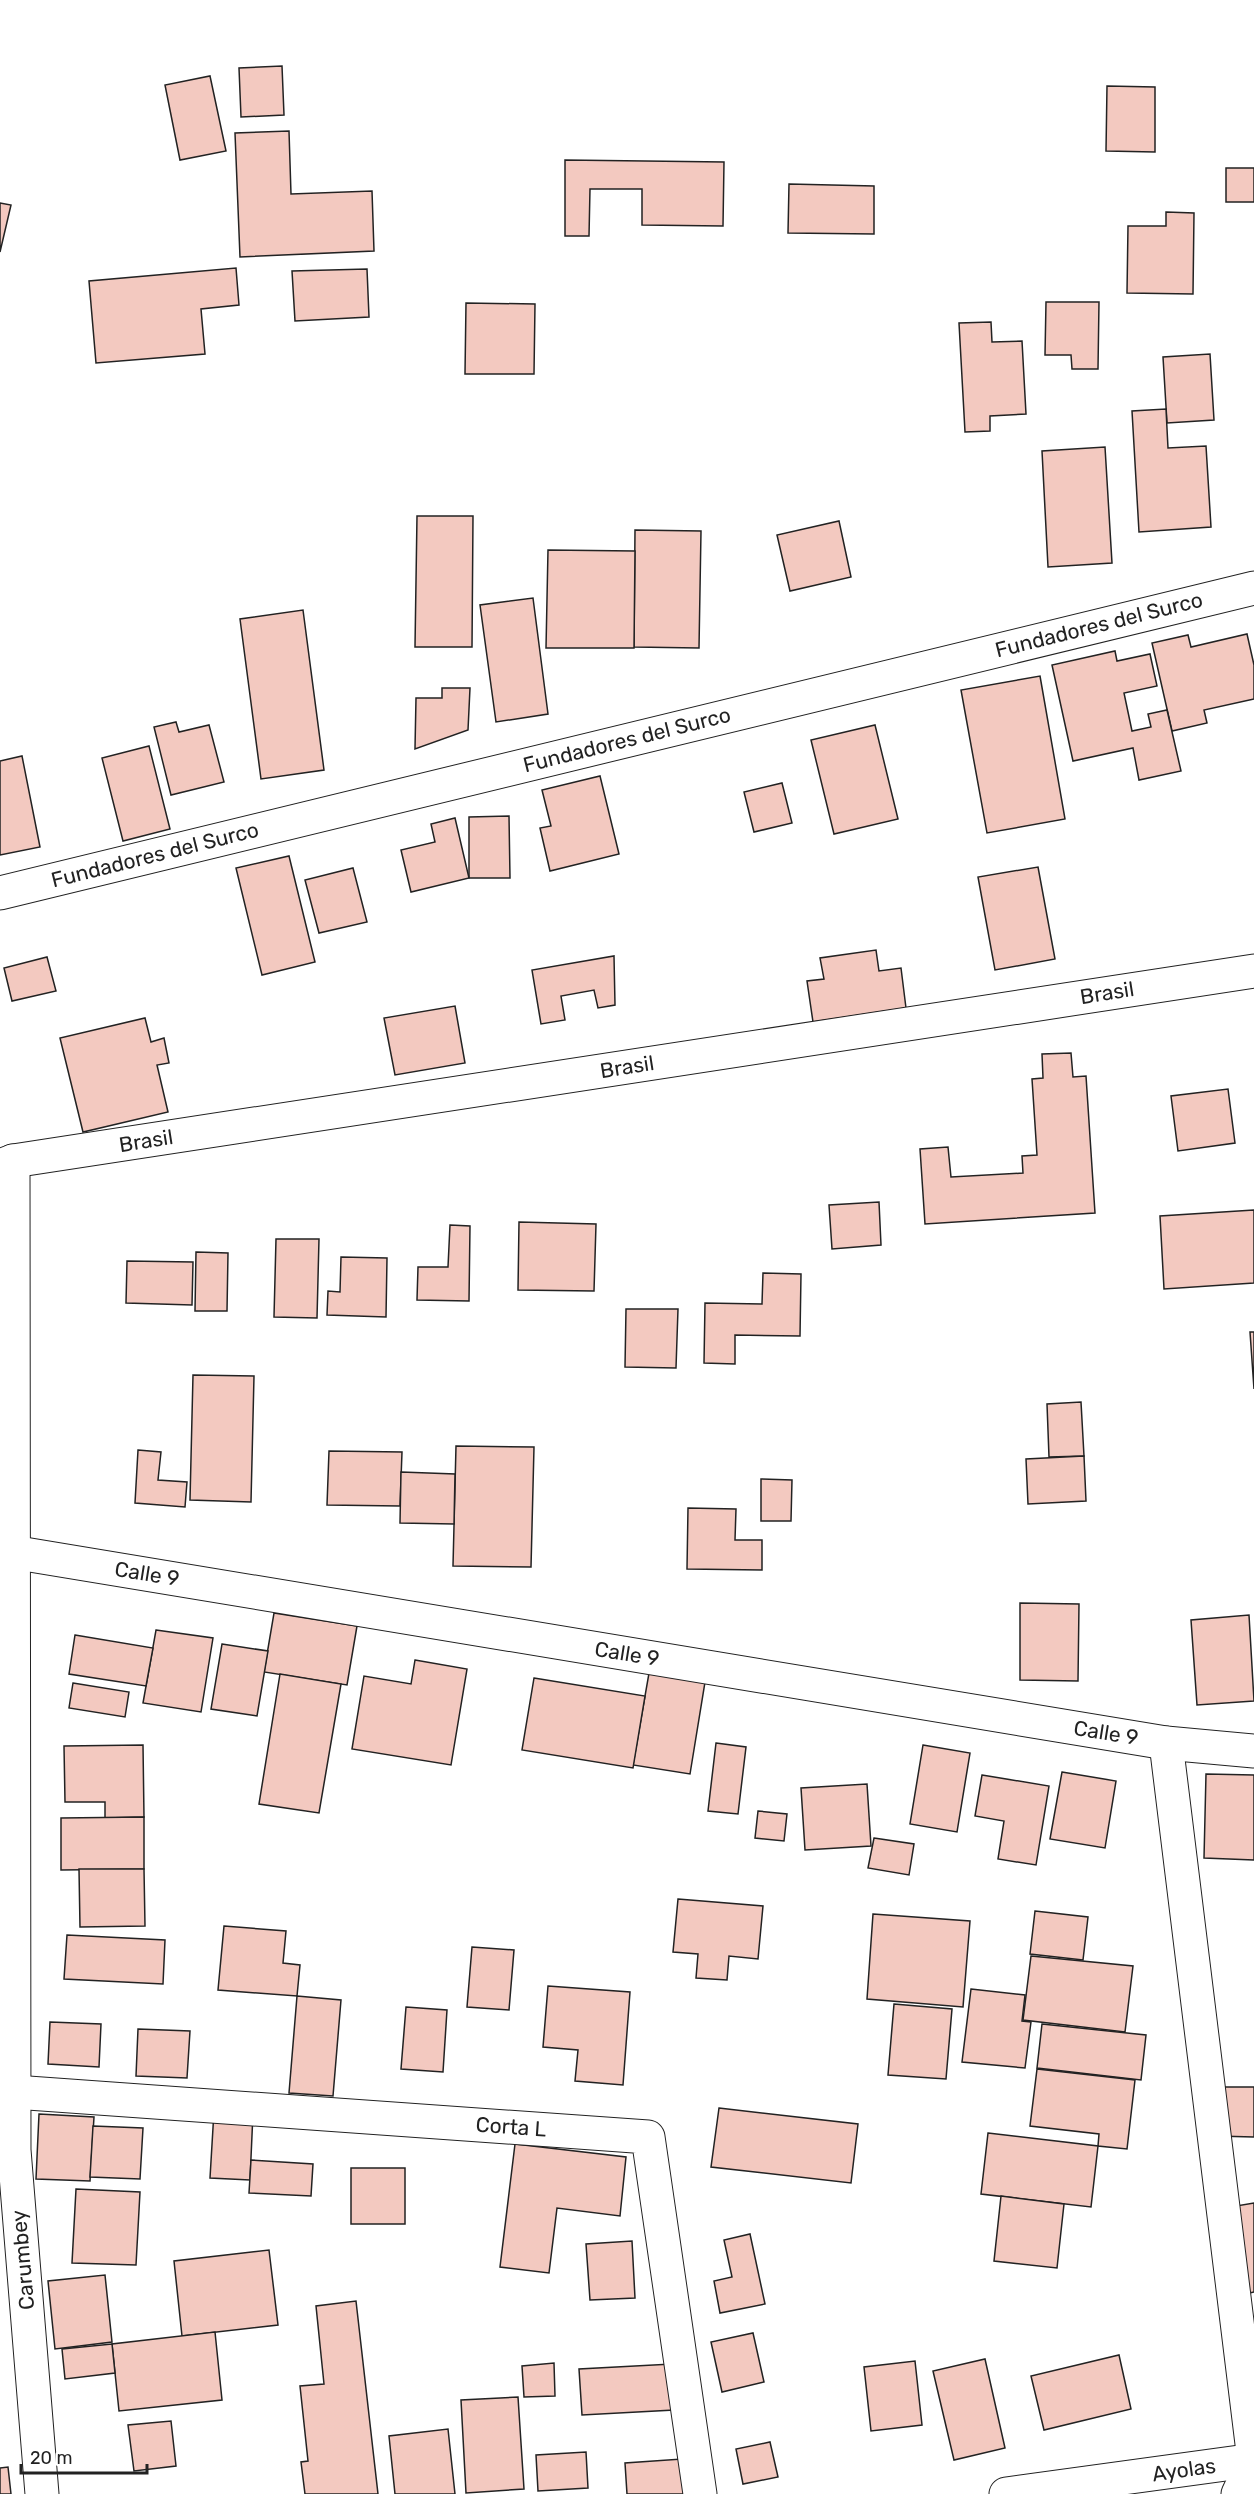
<svg xmlns="http://www.w3.org/2000/svg" width="1254" height="2494" font-family="Rubik,sans-serif">
<style>
.building{fill:#f3c9c0;stroke:#222;stroke-width:1.5}
.lines{fill:none;stroke-linecap:round;stroke-linejoin:round}
.minor-casing{stroke:#222;stroke-width:35}
.minor{stroke:#fff;stroke-width:33}
.labels{text-anchor:middle;stroke-width:4.5;stroke-linejoin:round;paint-order:stroke}
.street-label{font-size:21px;fill:#222;stroke:#fff}
</style>
<rect width="100%" height="100%" fill="#fff"/>
<!-- building -->
<g class="building">
<polygon points="282,66 284,115 241,117 239,68"/>
<polygon points="210,76 226,151 180,160 165,85"/>
<polygon points="1107,86 1155,87 1155,152 1106,151"/>
<polygon points="289,131 291,194 372,191 374,251 240,257 235,133"/>
<polygon points="565,160 724,162 723,226 642,225 642,189 590,189 589,236 565,236"/>
<rect x="1226" y="168" width="28" height="34"/>
<polygon points="789,184 874,186 874,234 788,233"/>
<polygon points="0,203 11,205 0,252"/>
<polygon points="1166,212 1194,213 1193,294 1127,293 1128,226 1166,226"/>
<polygon points="236,268 239,305 201,309 205,354 96,363 89,281"/>
<polygon points="367,269 369,317 295,321 292,271"/>
<polygon points="1046,302 1099,302 1098,369 1072,369 1071,355 1045,355"/>
<polygon points="466,303 535,304 534,374 465,374"/>
<polygon points="991,322 992,342 1022,341 1026,414 990,416 990,431 965,432 959,323"/>
<polygon points="1210,354 1214,420 1167,423 1163,357"/>
<polygon points="1166,409 1168,448 1206,446 1211,527 1139,532 1132,411"/>
<polygon points="1105,447 1112,563 1048,567 1042,451"/>
<polygon points="417,516 473,516 472,647 415,647"/>
<polygon points="839,521 851,577 790,591 777,535"/>
<polygon points="635,530 701,531 699,648 634,647"/>
<polygon points="548,550 635,551 634,648 546,648"/>
<polygon points="533,598 548,714 496,722 480,605"/>
<polygon points="303,610 324,770 261,779 240,619"/>
<polygon points="1247,634 1254,665 1254,699 1204,710 1207,723 1172,731 1152,643 1188,635 1191,647"/>
<polygon points="1115,651 1117,661 1150,654 1157,686 1124,693 1132,731 1151,727 1148,714 1167,710 1181,771 1139,780 1133,748 1073,761 1052,665"/>
<polygon points="1040,676 1065,819 987,833 961,690"/>
<polygon points="442,688 470,688 468,730 415,749 416,698 442,698"/>
<polygon points="176,722 179,732 209,725 224,782 171,795 154,727"/>
<polygon points="875,725 898,819 834,834 811,740"/>
<polygon points="149,746 170,829 123,841 102,758"/>
<polygon points="22,756 40,847 0,855 0,761"/>
<polygon points="600,776 619,854 550,871 540,828 551,826 542,790"/>
<polygon points="782,783 792,823 754,832 744,792"/>
<polygon points="509,816 510,878 469,878 469,817"/>
<polygon points="455,818 469,878 411,892 401,850 435,842 431,824"/>
<polygon points="289,856 315,962 262,975 236,868"/>
<polygon points="1038,867 1055,959 995,970 978,877"/>
<polygon points="353,868 367,922 319,933 305,880"/>
<polygon points="876,950 879,971 901,968 906,1008 813,1022 807,981 824,979 820,958"/>
<polygon points="614,956 615,1005 598,1008 594,990 561,996 565,1020 541,1024 532,970"/>
<polygon points="47,957 56,991 12,1001 4,968"/>
<polygon points="455,1006 465,1063 395,1075 384,1018"/>
<polygon points="145,1018 151,1042 164,1038 169,1063 157,1065 168,1112 83,1132 60,1038"/>
<polygon points="1071,1053 1073,1077 1086,1076 1095,1213 925,1224 920,1149 948,1147 951,1177 1023,1173 1022,1156 1037,1155 1032,1079 1043,1078 1042,1054"/>
<polygon points="1228,1089 1235,1143 1178,1151 1171,1096"/>
<polygon points="879,1202 881,1245 832,1249 829,1205"/>
<polygon points="1254,1210 1254,1283 1164,1289 1160,1216"/>
<polygon points="519,1222 596,1224 594,1291 518,1290"/>
<polygon points="450,1225 470,1226 469,1301 417,1300 418,1267 448,1267"/>
<polygon points="276,1239 319,1239 317,1318 274,1317"/>
<polygon points="196,1252 228,1253 227,1311 195,1311"/>
<polygon points="341,1257 387,1258 386,1317 327,1315 328,1291 340,1292"/>
<polygon points="127,1261 193,1262 192,1305 126,1303"/>
<polygon points="763,1273 801,1274 800,1336 735,1335 735,1364 704,1363 705,1303 762,1304"/>
<polygon points="626,1309 678,1309 676,1368 625,1367"/>
<polygon points="1250,1332 1254,1332 1254,1389"/>
<polygon points="193,1375 254,1376 251,1502 190,1500"/>
<polygon points="1081,1402 1084,1456 1049,1457 1047,1404"/>
<polygon points="456,1446 534,1447 531,1567 453,1566"/>
<polygon points="138,1450 161,1452 158,1480 187,1482 185,1507 135,1503"/>
<polygon points="329,1451 402,1452 400,1506 327,1505"/>
<polygon points="1084,1456 1086,1501 1028,1504 1026,1459"/>
<polygon points="401,1472 455,1474 454,1524 400,1523"/>
<polygon points="761,1479 792,1480 791,1521 761,1521"/>
<polygon points="688,1508 736,1509 735,1540 762,1540 762,1570 687,1569"/>
<polygon points="1020,1603 1079,1604 1078,1681 1020,1680"/>
<polygon points="274,1613 357,1626 347,1685 264,1672"/>
<polygon points="1249,1615 1254,1701 1197,1705 1191,1620"/>
<polygon points="156,1630 213,1638 201,1712 143,1703"/>
<polygon points="75,1635 153,1648 146,1686 69,1674"/>
<polygon points="222,1644 268,1651 257,1716 211,1709"/>
<polygon points="415,1660 467,1669 451,1765 352,1749 364,1676 411,1684"/>
<polygon points="649,1673 705,1682 690,1774 633,1765"/>
<polygon points="280,1674 341,1684 319,1813 259,1804"/>
<polygon points="534,1678 645,1696 633,1768 522,1750"/>
<polygon points="73,1683 129,1692 125,1717 69,1708"/>
<polygon points="716,1743 746,1747 738,1814 708,1811"/>
<polygon points="143,1745 144,1817 105,1818 105,1802 65,1802 64,1746"/>
<polygon points="923,1745 970,1753 957,1832 910,1824"/>
<polygon points="1062,1772 1116,1781 1105,1848 1050,1839"/>
<polygon points="1206,1774 1254,1775 1254,1860 1204,1858"/>
<polygon points="982,1775 1049,1786 1036,1865 998,1859 1004,1821 975,1816"/>
<polygon points="867,1784 871,1846 805,1850 801,1788"/>
<polygon points="758,1811 787,1814 784,1841 755,1838"/>
<polygon points="144,1817 144,1869 61,1870 61,1818"/>
<polygon points="874,1838 914,1844 909,1875 868,1868"/>
<polygon points="79,1869 144,1869 145,1926 80,1927"/>
<polygon points="678,1899 763,1906 758,1959 729,1956 727,1980 696,1978 698,1954 673,1952"/>
<polygon points="1035,1911 1088,1917 1083,1960 1030,1954"/>
<polygon points="873,1914 970,1921 963,2007 867,1999"/>
<polygon points="224,1926 286,1931 283,1963 300,1965 297,1996 218,1990"/>
<polygon points="67,1935 165,1940 163,1984 64,1979"/>
<polygon points="472,1947 514,1950 509,2010 467,2007"/>
<polygon points="1031,1956 1133,1966 1125,2032 1023,2020"/>
<polygon points="548,1986 630,1992 623,2085 575,2081 578,2050 543,2047"/>
<polygon points="971,1989 1025,1995 1022,2021 1031,2022 1025,2068 962,2062"/>
<polygon points="297,1996 341,2000 333,2096 289,2093"/>
<polygon points="894,2004 952,2009 946,2079 888,2075"/>
<polygon points="406,2007 447,2010 443,2072 401,2069"/>
<polygon points="50,2022 101,2024 99,2067 48,2064"/>
<polygon points="1042,2024 1146,2035 1141,2080 1037,2068"/>
<polygon points="138,2029 190,2031 187,2078 136,2076"/>
<polygon points="1037,2069 1135,2080 1127,2149 1098,2146 1099,2134 1030,2126"/>
<polygon points="1217,2087 1254,2087 1254,2137 1216,2136"/>
<polygon points="719,2108 858,2124 851,2183 711,2167"/>
<polygon points="214,2111 253,2113 250,2180 210,2178"/>
<polygon points="39,2114 94,2117 90,2181 36,2179"/>
<polygon points="93,2126 143,2128 140,2179 90,2177"/>
<polygon points="988,2133 1098,2146 1091,2207 981,2194"/>
<polygon points="515,2144 626,2157 620,2216 557,2208 549,2273 500,2267"/>
<polygon points="251,2160 313,2164 311,2196 249,2193"/>
<rect x="351" y="2168" width="54" height="56"/>
<polygon points="76,2189 140,2192 136,2265 72,2263"/>
<polygon points="1001,2196 1064,2204 1057,2268 994,2261"/>
<polygon points="1254,2203 1254,2292 1245,2294 1230,2207"/>
<polygon points="750,2234 765,2304 720,2313 714,2281 732,2277 724,2240"/>
<polygon points="632,2241 635,2298 590,2300 586,2244"/>
<polygon points="269,2250 278,2325 182,2336 174,2261"/>
<polygon points="105,2275 112,2342 55,2349 48,2281"/>
<polygon points="356,2301 378,2494 305,2494 301,2462 308,2461 300,2386 324,2384 316,2306"/>
<polygon points="215,2332 222,2400 119,2411 112,2344"/>
<polygon points="753,2333 764,2382 722,2392 711,2342"/>
<polygon points="112,2344 115,2373 65,2379 62,2349"/>
<polygon points="1119,2355 1131,2409 1044,2430 1031,2376"/>
<polygon points="985,2359 1005,2448 954,2460 933,2371"/>
<polygon points="915,2361 922,2425 871,2431 864,2367"/>
<polygon points="554,2363 555,2396 524,2397 522,2366"/>
<polygon points="672,2364 674,2410 582,2415 579,2369"/>
<polygon points="518,2397 524,2489 466,2493 461,2400"/>
<polygon points="171,2421 176,2466 134,2471 128,2425"/>
<polygon points="448,2429 455,2494 395,2494 389,2436"/>
<polygon points="770,2442 778,2477 743,2484 736,2449"/>
<polygon points="586,2452 588,2488 538,2491 536,2455"/>
<polygon points="682,2459 684,2494 627,2494 625,2463"/>
<polygon points="8,2467 11,2494 0,2494 0,2468"/>
</g>
<g class="lines">
<defs>
<g id="minor">
<polyline points="0,893 1254,588"/>
<polyline points="13,1161 14,2150 42,2494"/>
<polyline points="0,1166 13,1161 1254,971"/>
<polyline points="0,1550 1166,1743 1254,1751"/>
<polyline points="1166,1743 1254,2460"/>
<polyline points="14,2092 648,2137 700,2494"/>
<polyline points="1006,2494 1254,2460"/>
<polyline points="1238,2494 1254,2460"/>
</g>
</defs>
<!-- minor casing -->
<use href="#minor" class="minor-casing"/>
<!-- minor -->
<use href="#minor" class="minor"/>
</g>
<g class="labels">
<!-- street labels -->
<g class="street-label">
<text transform="translate(1099 625) rotate(-14)" y="7">Fundadores del Surco</text>
<text transform="translate(627 740) rotate(-14)" y="7">Fundadores del Surco</text>
<text transform="translate(155 855) rotate(-14)" y="7">Fundadores del Surco</text>
<text transform="translate(1107 993) rotate(-9)" y="7">Brasil</text>
<text transform="translate(627 1067) rotate(-9)" y="7">Brasil</text>
<text transform="translate(146 1141) rotate(-9)" y="7">Brasil</text>
<text transform="translate(147 1574) rotate(9)" y="7">Calle 9</text>
<text transform="translate(627 1654) rotate(9)" y="7">Calle 9</text>
<text transform="translate(1106 1733) rotate(9)" y="7">Calle 9</text>
<text transform="translate(511 2127) rotate(4)" y="7">Corta L</text>
<text transform="translate(23 2260) rotate(-95)" y="7">Carumbey</text>
<text transform="translate(1184 2470) rotate(-8)" y="7">Ayolas</text>
</g>
</g>
<!-- scale -->
<path d="M21 2464v9h126v-9" fill="none" stroke="#222222" stroke-width="3"/>
<text x="30" y="2464" font-size="18" fill="#222222" stroke="#ffffff" stroke-width="4.5" paint-order="stroke">20 m</text>
</svg>
